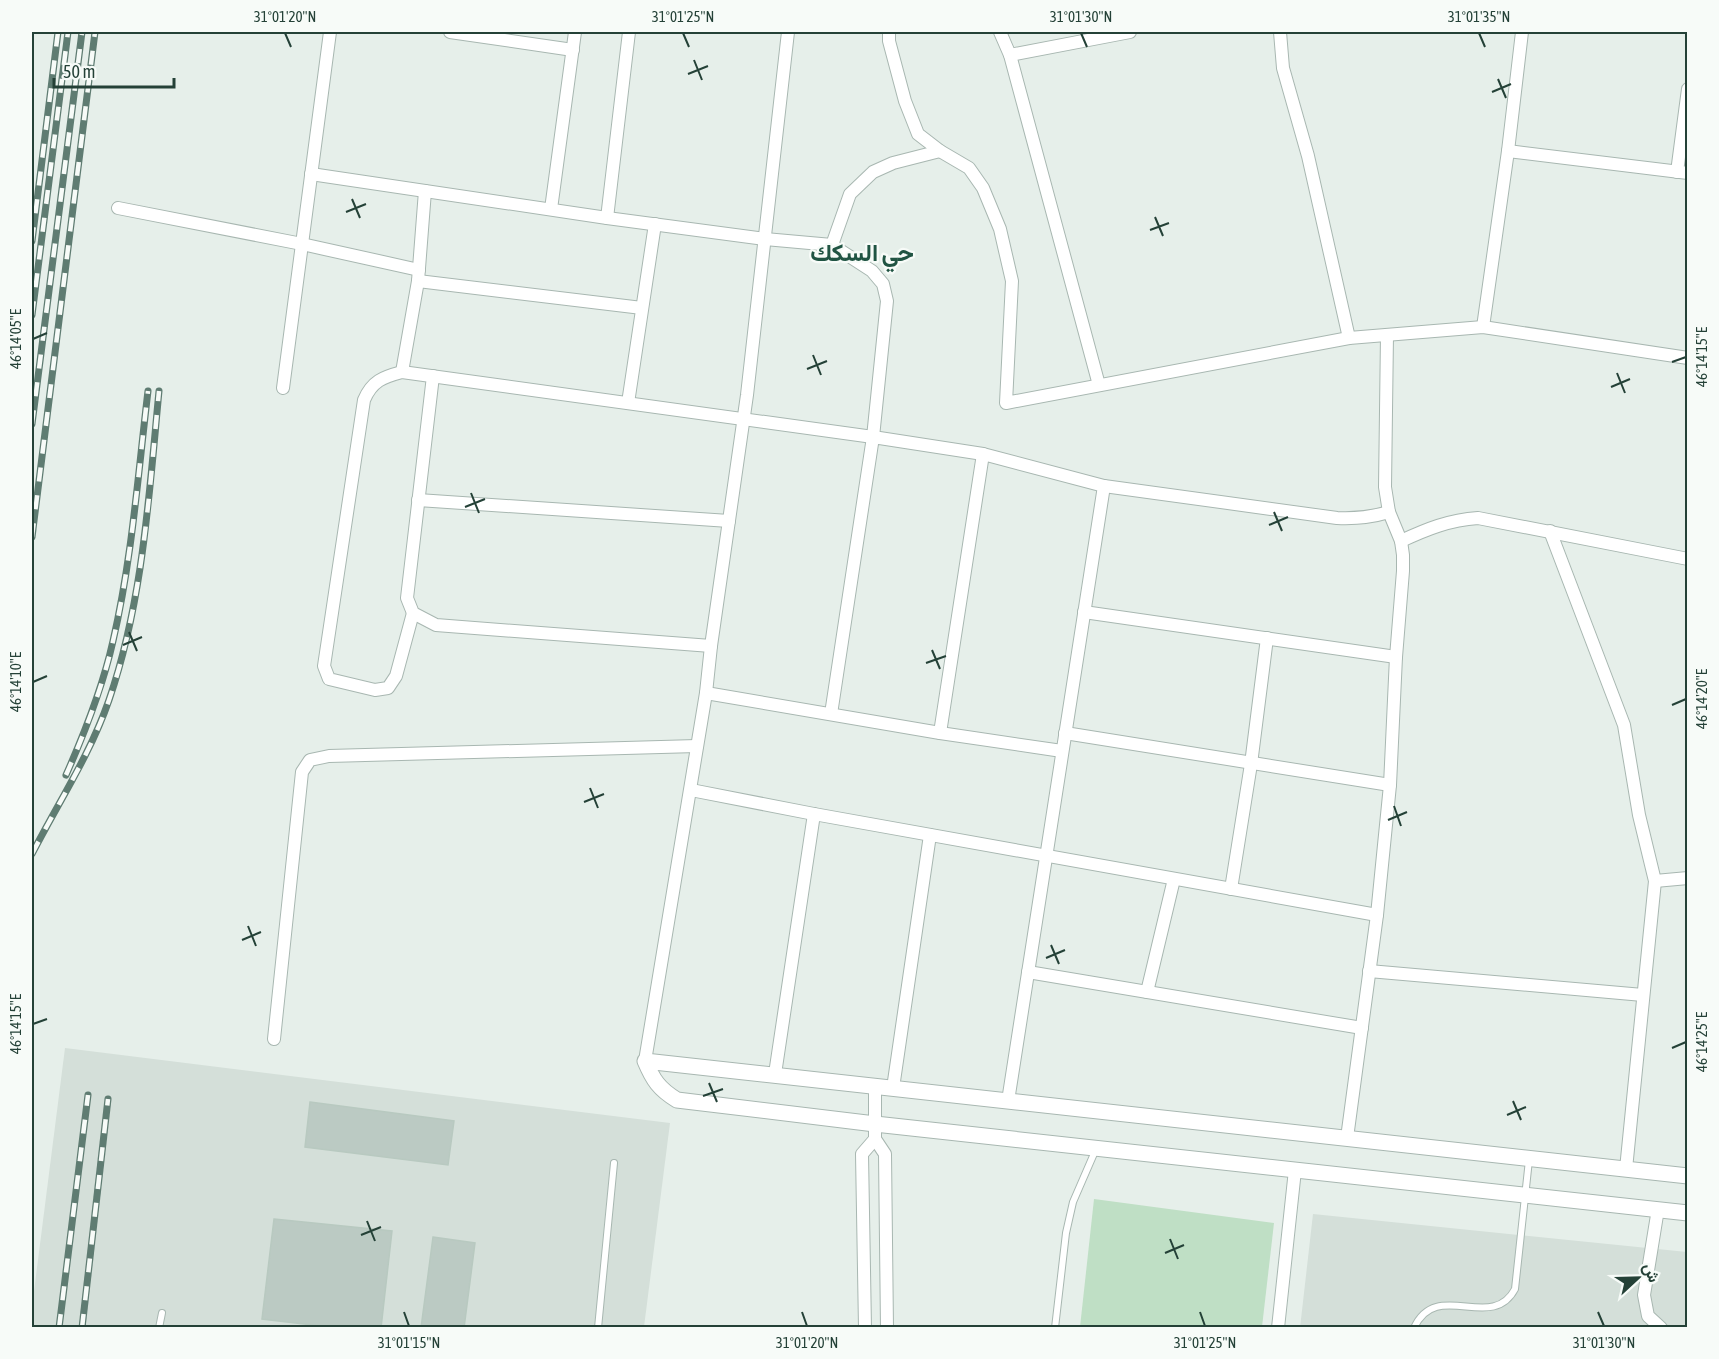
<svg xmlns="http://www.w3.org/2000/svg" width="1719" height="1359" font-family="'Asap Condensed',Vazirmatn,sans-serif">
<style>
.built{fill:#d4dfd9}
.green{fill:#bfdfc5}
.building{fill:#bbcac3;stroke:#b8c9c0;stroke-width:1.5}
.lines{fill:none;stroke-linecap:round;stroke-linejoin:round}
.service-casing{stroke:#a8b7b1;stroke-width:8}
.minor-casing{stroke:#a8b7b1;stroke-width:14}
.tertiary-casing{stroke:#a8b7b1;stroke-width:17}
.service{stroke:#fff;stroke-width:6}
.minor{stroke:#fff;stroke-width:12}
.tertiary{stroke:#fff;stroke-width:15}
.rail-casing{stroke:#5f7c72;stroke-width:7}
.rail{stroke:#f7fbf8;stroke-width:4.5;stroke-dasharray:14;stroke-linecap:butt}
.ticks{fill:none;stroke:#244137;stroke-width:2}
.labels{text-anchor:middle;stroke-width:4.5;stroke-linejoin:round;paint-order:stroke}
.quarter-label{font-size:24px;font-weight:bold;fill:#205443;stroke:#f7fbf8}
.neatline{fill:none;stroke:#244137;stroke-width:2}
.ticks-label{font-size:15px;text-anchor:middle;fill:#244137}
</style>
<rect width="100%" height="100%" fill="#e6efea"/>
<!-- built -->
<g class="built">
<polygon points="65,1048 670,1123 644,1327 32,1328 32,1307"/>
<polygon points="1313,1214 1687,1252 1687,1327 1300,1328"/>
</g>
<!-- green -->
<polygon class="green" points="1094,1199 1274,1223 1262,1327 1080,1327"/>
<!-- building -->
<g class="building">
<polygon points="310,1102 454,1121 448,1165 305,1147"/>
<polygon points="274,1219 392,1231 381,1328 338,1328 262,1319"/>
<polygon points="433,1237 475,1243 464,1328 421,1328"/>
</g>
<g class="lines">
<defs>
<g id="service">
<polyline points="159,1328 162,1313"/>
<polyline points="598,1328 614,1163"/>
<polyline points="1055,1328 1066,1233 1073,1202 1096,1149"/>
<path d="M 1414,1328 C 1436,1278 1492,1333 1515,1289 L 1529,1160"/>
</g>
<g id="minor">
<polyline points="450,32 573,50"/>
<polyline points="889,32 889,41 905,101 918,134 940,151 969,168 983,188 1000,229 1012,281 1006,403 1349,338 1483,327 1688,358"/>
<polyline points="1000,32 1010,55 1099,385"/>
<polyline points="1280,32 1283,68 1308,156 1349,338"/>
<polyline points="1010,55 1130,32"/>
<polyline points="1508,151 1688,173"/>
<polyline points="1677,172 1688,89"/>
<path d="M 311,174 L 607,218 L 765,239 L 832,245 L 872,271 L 883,284 L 887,301 L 873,437 L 402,372 C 383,377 372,381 364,400 L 324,666 L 329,679 L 375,690 L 388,688 L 396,676 L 413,613"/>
<polyline points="118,208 302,244 419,270"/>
<polyline points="551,209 575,32"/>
<polyline points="607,218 629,32"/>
<polyline points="832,245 850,194 873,172 893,163 940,151"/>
<polyline points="418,281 642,308"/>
<polyline points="1483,327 1508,151 1522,32"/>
<polyline points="402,372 418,281 425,191"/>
<polyline points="433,376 407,598 413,613 436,625 711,646"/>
<polyline points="283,388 330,32"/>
<polyline points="628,403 655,224"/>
<polyline points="418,500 729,521"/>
<polyline points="1550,531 1624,725 1639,815 1655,881 1626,1169"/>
<path d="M 1401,541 C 1427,529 1449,520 1478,518 L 1688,559"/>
<polyline points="1084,612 1396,657"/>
<polyline points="706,693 940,733 1062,751"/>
<path d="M 831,714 L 873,437 L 983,454 L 1104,486 L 1337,518 C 1356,519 1372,517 1389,512"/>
<polyline points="940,733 983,454"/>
<polyline points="1065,733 1390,785"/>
<polyline points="691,790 814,814 1377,915"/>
<polyline points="1655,881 1688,878"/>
<polyline points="1231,889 1251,764 1267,638"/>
<polyline points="1369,971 1643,995"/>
<polyline points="1028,972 1362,1028"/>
<polyline points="1147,992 1174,879"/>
<polyline points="274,1039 302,772 310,760 329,756 697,746"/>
<polyline points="645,1061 706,693 711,646 747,395 788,32"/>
<polyline points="775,1074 814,814"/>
<polyline points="875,1086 875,1139 885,1154 887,1328"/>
<polyline points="893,1088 930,835"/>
<polyline points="1008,1101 1104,486"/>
<polyline points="1347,1138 1377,915 1390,785 1396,657 1403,571 1403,555 1401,541 1389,512 1385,487 1387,335"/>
<polyline points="1658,1209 1644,1295 1648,1316 1661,1328"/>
<polyline points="865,1328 862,1154 875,1139"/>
<polyline points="1278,1328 1295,1170"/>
</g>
<path id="tertiary" d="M 1688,1176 L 645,1061 C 653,1080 659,1089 677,1100 L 875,1124 L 1688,1213"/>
</defs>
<!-- service casing -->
<use href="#service" class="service-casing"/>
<!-- minor casing -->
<use href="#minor" class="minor-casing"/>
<!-- tertiary casing -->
<use href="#tertiary" class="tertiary-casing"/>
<!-- service -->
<use href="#service" class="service"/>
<!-- minor -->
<use href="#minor" class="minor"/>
<!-- tertiary -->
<use href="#tertiary" class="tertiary"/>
<defs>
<g id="rail">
<polyline points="32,241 58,32"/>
<polyline points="32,315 68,32"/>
<polyline points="32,424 82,32"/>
<polyline points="32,537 95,32"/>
<path d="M 66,775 C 85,732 103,686 113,641 C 132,559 138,474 148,391"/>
<path d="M 32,854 C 58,803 90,755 109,700 C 143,601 149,495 159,391"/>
<polyline points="59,1328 88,1095"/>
<polyline points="82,1328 108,1099"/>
</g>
</defs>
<!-- rail casing -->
<use href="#rail" class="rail-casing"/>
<!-- rail -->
<use href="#rail" class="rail"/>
</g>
<!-- ticks -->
<path class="ticks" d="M 285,33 L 291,47M 683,33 L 689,47M 1081,33 L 1087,47M 1479,33 L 1485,47M 694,60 L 702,80M 688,74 L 708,66M 1498,79 L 1506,98M 1492,92 L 1511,84M 352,199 L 360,218M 346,212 L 366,204M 1155,217 L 1163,236M 1150,230 L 1169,223M 33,339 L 47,333M 813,355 L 821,375M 1672,362 L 1686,357M 807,369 L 827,361M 1617,373 L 1625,393M 1611,387 L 1630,379M 471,493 L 479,513M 465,507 L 485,499M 1274,512 L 1282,531M 1269,525 L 1288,517M 129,632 L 137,651M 123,645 L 142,637M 932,650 L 940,669M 926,663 L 946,656M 33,682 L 47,676M 1672,705 L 1686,699M 590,788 L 598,808M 584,802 L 604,794M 1394,806 L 1401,826M 1388,820 L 1407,812M 248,926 L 256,946M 242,940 L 261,932M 1051,945 L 1059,964M 1046,958 L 1065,950M 33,1024 L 47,1019M 1672,1048 L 1686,1042M 709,1083 L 717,1102M 703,1096 L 723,1089M 1513,1101 L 1521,1120M 1507,1115 L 1526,1107M 367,1221 L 375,1241M 361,1235 L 381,1227M 1170,1239 L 1178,1259M 1165,1253 L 1184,1245M 404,1312 L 409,1326M 802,1312 L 807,1326M 1200,1312 L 1205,1326M 1598,1312 L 1604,1326"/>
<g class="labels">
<!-- quarter labels -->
<g class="quarter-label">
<text x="862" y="261">حي السكك</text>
</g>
</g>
<!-- border -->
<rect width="1719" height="1359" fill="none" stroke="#f7fbf8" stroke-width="66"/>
<!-- north arrow -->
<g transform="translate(1638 1278) rotate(68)" stroke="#f7fbf8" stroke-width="4.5" paint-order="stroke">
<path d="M0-4.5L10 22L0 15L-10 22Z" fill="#244137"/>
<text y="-9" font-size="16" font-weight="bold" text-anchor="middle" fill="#244137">ش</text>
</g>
<!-- scale -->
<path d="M54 78v9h120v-9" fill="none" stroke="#244137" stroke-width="3"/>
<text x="63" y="78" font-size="18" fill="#244137" stroke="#f7fbf8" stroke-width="4.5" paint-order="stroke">50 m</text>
<rect x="33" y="33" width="1653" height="1293" class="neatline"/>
<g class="ticks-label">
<text x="285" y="22">31°01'20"N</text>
<text x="683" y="22">31°01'25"N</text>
<text x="1081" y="22">31°01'30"N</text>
<text x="1479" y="22">31°01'35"N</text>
<text transform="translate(16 339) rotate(-90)" y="5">46°14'05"E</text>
<text transform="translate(1702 357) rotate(-90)" y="5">46°14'15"E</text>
<text transform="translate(16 682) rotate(-90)" y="5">46°14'10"E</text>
<text transform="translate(1702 699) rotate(-90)" y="5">46°14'20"E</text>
<text transform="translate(16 1024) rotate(-90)" y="5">46°14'15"E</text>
<text transform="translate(1702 1042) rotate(-90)" y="5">46°14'25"E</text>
<text x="409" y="1348">31°01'15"N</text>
<text x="807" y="1348">31°01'20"N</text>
<text x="1205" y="1348">31°01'25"N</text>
<text x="1604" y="1348">31°01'30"N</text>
</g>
</svg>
